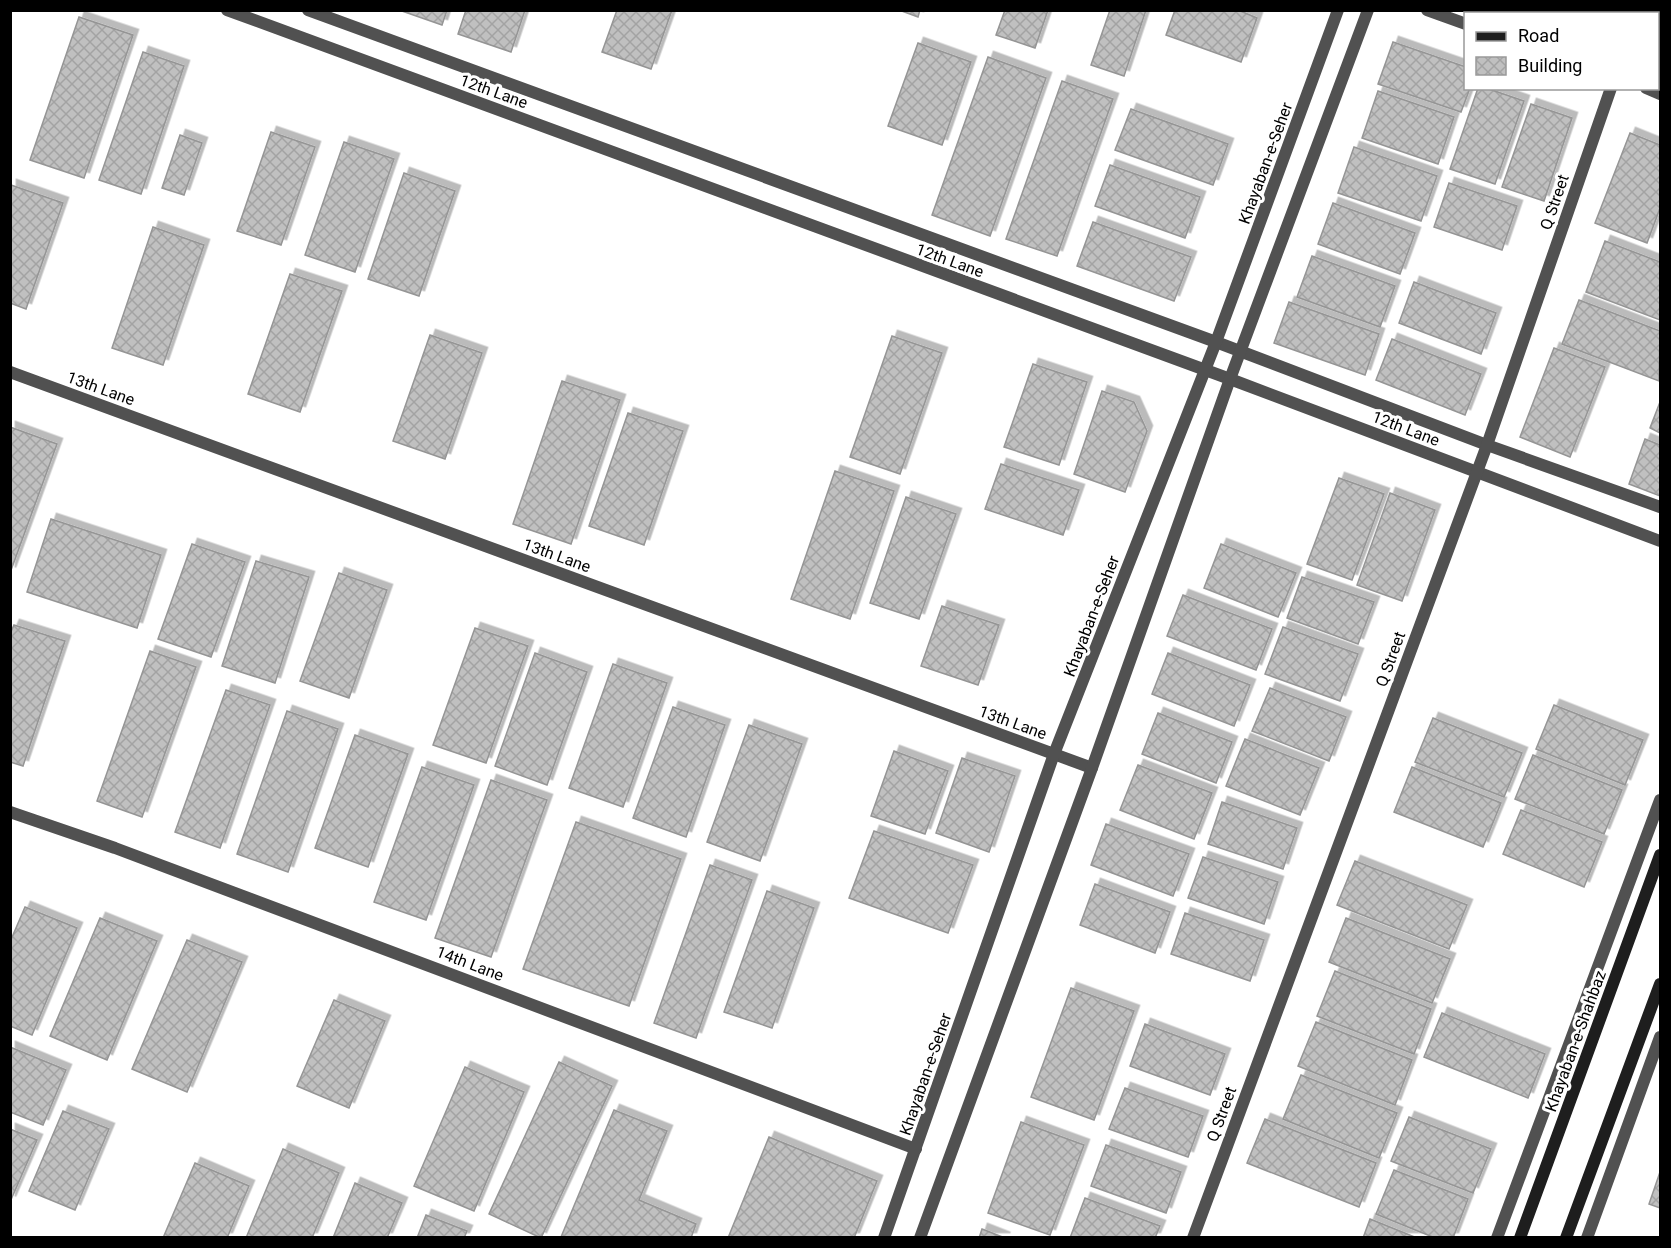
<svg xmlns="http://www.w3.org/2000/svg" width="1671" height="1248" font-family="Roboto,sans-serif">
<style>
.building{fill:url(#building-cross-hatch);stroke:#959595;stroke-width:1.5;filter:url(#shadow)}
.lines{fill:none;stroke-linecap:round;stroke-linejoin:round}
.minor{stroke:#515151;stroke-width:12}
.tertiary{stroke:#515151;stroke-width:12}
.secondary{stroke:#1e1e1e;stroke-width:12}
.labels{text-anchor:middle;stroke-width:6;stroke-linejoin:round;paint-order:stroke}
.street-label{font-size:16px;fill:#000;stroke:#fff}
</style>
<defs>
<pattern id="building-cross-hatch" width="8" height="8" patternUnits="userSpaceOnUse" patternTransform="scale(1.5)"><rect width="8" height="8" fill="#c0c0c0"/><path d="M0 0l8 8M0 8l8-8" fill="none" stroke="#a3a3a3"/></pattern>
<filter id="shadow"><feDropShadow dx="5.5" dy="-5.5" stdDeviation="0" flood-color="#0004"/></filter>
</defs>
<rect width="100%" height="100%" fill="#fff"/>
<!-- building -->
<g class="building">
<polygon points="399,10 447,10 442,25"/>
<polygon points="466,10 525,10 511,52 458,34"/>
<polygon points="617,10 672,10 651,69 602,52"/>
<polygon points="899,10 920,10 918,17"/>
<polygon points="1005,10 1048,10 1035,48 996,35"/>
<polygon points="1110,10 1146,10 1124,76 1091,65"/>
<polygon points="1175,10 1238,10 1257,18 1241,62 1166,35"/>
<polygon points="1514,10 1599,10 1598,14 1513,14"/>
<polygon points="79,17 133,35 84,178 30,160"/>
<polygon points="1393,42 1466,67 1466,88 1470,88 1461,112 1378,84"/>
<polygon points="918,43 971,62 942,145 888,126"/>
<polygon points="143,52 184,66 141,194 99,180"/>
<polygon points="988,57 1046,78 990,236 932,215"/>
<polygon points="1062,81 1113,99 1057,256 1006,239"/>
<polygon points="1478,88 1486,88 1524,101 1495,184 1450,169"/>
<polygon points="1378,91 1454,117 1438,164 1362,138"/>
<polygon points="1531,104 1572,118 1544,201 1502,187"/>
<polygon points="1131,109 1228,144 1213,185 1115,150"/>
<polygon points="271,132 315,147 281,245 237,231"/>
<polygon points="1630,133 1660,145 1660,208 1647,243 1595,223"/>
<polygon points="180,135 202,143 184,195 162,188"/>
<polygon points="344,142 394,159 355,272 305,255"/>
<polygon points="1354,147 1437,176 1421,221 1338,193"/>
<polygon points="1110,165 1200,197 1185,238 1095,206"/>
<polygon points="404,173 455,191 419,296 368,279"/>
<polygon points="1449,183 1517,206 1502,250 1434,227"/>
<polygon points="11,185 63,203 26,309 10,303"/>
<polygon points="1333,203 1415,233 1400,274 1318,244"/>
<polygon points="1093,222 1191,257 1174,301 1077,266"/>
<polygon points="153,227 204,245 163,365 112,348"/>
<polygon points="1605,241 1660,262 1660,320 1586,292"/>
<polygon points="1312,256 1395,286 1380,327 1297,297"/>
<polygon points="290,274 342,291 300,412 248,394"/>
<polygon points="1414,282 1496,313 1481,354 1399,323"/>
<polygon points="1579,300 1660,331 1659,381 1562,344"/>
<polygon points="1289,302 1379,334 1365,375 1274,343"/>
<polygon points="430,335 482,353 445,459 393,441"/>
<polygon points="892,336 942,353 900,474 850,457"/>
<polygon points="1392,339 1481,374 1465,415 1376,380"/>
<polygon points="1554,348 1605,367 1570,457 1520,437"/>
<polygon points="1033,364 1087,382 1059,465 1004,447"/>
<polygon points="562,381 620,400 571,544 513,524"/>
<polygon points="1102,391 1134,402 1147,431 1125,492 1074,474"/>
<polygon points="1660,402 1660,433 1650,428"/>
<polygon points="628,413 683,431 644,545 589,526"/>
<polygon points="10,427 57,444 10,573"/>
<polygon points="1645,439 1660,445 1660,496 1629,484"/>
<polygon points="1001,464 1079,490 1063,535 985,509"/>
<polygon points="835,471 894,491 850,619 791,599"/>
<polygon points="1339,478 1384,494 1352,580 1307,564"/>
<polygon points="1390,493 1435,510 1402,601 1357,585"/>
<polygon points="906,497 956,514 919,619 870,603"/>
<polygon points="51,519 161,555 137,628 27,592"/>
<polygon points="192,544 245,562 211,657 158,639"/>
<polygon points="1221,544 1296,573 1278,617 1204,588"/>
<polygon points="256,561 309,577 275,683 222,666"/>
<polygon points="339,573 387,590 349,698 300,681"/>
<polygon points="1302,577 1374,602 1358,644 1287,618"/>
<polygon points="1183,595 1272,629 1256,670 1167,636"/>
<polygon points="942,606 999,625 978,685 921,666"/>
<polygon points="14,625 65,641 23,766 10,762 10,634"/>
<polygon points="1283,627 1358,654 1340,701 1265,674"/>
<polygon points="475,628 528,646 486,763 433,745"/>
<polygon points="150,651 196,667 142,817 97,801"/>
<polygon points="535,653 587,672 547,785 495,766"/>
<polygon points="1168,653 1250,685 1234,726 1152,694"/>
<polygon points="613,664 667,683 623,807 569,788"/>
<polygon points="1270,688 1346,717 1329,761 1252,731"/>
<polygon points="226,690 270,705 220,848 175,832"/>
<polygon points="1554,705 1643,740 1625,785 1536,749"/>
<polygon points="673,707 725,725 686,837 633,818"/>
<polygon points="287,711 338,729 288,872 237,854"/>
<polygon points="1158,713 1232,742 1216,783 1142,754"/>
<polygon points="1433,718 1522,753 1504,797 1415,762"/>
<polygon points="749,725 802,744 760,861 707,842"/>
<polygon points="355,735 408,754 368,867 315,848"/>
<polygon points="1245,739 1319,768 1300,815 1226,786"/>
<polygon points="894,751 948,771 925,834 871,816"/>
<polygon points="1533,755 1622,790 1604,834 1515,799"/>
<polygon points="962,758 1015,776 989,852 936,833"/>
<polygon points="1138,765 1212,793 1194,839 1120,810"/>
<polygon points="422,767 474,785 426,920 374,902"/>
<polygon points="1412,767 1501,803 1483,847 1394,812"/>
<polygon points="491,780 547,800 491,957 435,938"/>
<polygon points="1222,802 1297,828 1283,869 1208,844"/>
<polygon points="1521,810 1602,842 1584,887 1503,854"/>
<polygon points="576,822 681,859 629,1006 523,969"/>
<polygon points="1106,824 1189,854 1173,896 1091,865"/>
<polygon points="874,831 973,865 948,933 849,898"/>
<polygon points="1203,857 1278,882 1264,924 1188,898"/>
<polygon points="1355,861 1467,905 1449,949 1337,905"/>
<polygon points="710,865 752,880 696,1038 654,1023"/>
<polygon points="1095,884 1170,912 1155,953 1080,925"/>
<polygon points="767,891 814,908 772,1028 724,1012"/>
<polygon points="25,907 77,928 32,1035 10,1026 10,942"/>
<polygon points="1185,913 1264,940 1250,981 1171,954"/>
<polygon points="100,918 157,941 107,1060 50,1036"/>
<polygon points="1346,918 1450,959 1432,1003 1329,962"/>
<polygon points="187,940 242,962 187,1092 132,1069"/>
<polygon points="1335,971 1431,1009 1414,1054 1317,1016"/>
<polygon points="1071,988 1134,1011 1094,1120 1031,1097"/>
<polygon points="334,1000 385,1021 349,1108 297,1086"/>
<polygon points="1442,1013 1545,1054 1528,1098 1424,1057"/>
<polygon points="1316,1022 1412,1060 1395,1105 1298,1066"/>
<polygon points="1145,1024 1225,1054 1210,1095 1130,1066"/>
<polygon points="10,1047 66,1070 43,1125 10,1112"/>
<polygon points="559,1062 612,1086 541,1238 489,1214"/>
<polygon points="465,1067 524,1092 474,1211 414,1186"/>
<polygon points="1301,1075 1397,1113 1379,1158 1283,1119"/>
<polygon points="1125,1088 1203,1116 1188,1157 1109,1129"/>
<polygon points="614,1110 667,1131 639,1200 696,1224 691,1238 561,1237"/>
<polygon points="63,1111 109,1129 75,1210 29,1191"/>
<polygon points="1409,1117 1491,1149 1473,1193 1391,1161"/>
<polygon points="1265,1119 1376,1163 1359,1207 1247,1163"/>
<polygon points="1021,1122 1084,1145 1050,1235 988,1213"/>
<polygon points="10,1129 37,1140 10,1202"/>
<polygon points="769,1137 877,1181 854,1238 728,1238"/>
<polygon points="1106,1145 1181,1172 1166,1213 1091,1186"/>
<polygon points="283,1149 339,1173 312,1238 246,1238"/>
<polygon points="195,1163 249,1186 227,1238 163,1238"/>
<polygon points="1394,1170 1468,1199 1453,1238 1435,1238 1376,1214"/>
<polygon points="1660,1172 1660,1208 1649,1204"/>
<polygon points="355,1183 402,1203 387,1238 333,1238"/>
<polygon points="1085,1198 1160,1226 1155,1238 1070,1238"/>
<polygon points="426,1215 467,1231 464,1238 417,1238"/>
<polygon points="1370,1219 1417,1238 1363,1238"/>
<polygon points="982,1229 1005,1238 979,1238"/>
</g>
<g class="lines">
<!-- minor -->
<g class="minor">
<polyline points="227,10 1230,379 1660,541"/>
<polyline points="308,10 1216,342 1487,445 1660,507"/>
<polyline points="1427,10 1466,24"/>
<polyline points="1639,14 1640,10"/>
<polyline points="1646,88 1660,94"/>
<polyline points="10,372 1092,768"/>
<polyline points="10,812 115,848 916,1149"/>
<polyline points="1193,1238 1487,445 1611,88"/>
<polyline points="1497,1238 1660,800"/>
<polyline points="1587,1238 1660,1037"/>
</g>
<!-- tertiary -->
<g class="tertiary">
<polyline points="884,1238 1054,754 1216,342 1338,10"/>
<polyline points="920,1238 1092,768 1230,379 1368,10"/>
</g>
<!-- secondary -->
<g class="secondary">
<polyline points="1520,1238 1660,855"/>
<polyline points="1566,1238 1660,984"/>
</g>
</g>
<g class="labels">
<!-- street labels -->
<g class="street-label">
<text transform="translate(494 91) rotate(20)" y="6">12th Lane</text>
<text transform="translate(1265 163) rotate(-70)" y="6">Khayaban-e-Seher</text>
<text transform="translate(1554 202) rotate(-71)" y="6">Q Street</text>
<text transform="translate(950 260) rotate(20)" y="6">12th Lane</text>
<text transform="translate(101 388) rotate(20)" y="6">13th Lane</text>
<text transform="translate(1406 428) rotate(21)" y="6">12th Lane</text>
<text transform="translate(557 555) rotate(20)" y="6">13th Lane</text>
<text transform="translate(1091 616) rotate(-69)" y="6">Khayaban-e-Seher</text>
<text transform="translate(1390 659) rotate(-70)" y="6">Q Street</text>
<text transform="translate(1013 722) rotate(20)" y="6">13th Lane</text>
<text transform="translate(470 963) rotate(21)" y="6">14th Lane</text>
<text transform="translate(1575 1041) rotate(-70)" y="6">Khayaban-e-Shahbaz</text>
<text transform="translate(925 1074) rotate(-71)" y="6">Khayaban-e-Seher</text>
<text transform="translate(1221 1114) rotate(-70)" y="6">Q Street</text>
</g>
</g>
<!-- border -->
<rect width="1671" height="1248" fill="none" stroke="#000000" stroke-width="24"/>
<!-- legend -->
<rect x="1464" y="12" width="195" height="78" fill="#ffffff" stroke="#999999" stroke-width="1.5"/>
<rect x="1476" y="32" width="30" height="9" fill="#1e1e1e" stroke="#999999" stroke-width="1.5"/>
<text x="1518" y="42" font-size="18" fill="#000000">Road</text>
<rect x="1476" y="57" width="30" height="18" fill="url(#building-cross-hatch)" stroke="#999999" stroke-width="1.5"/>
<text x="1518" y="72" font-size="18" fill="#000000">Building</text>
</svg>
